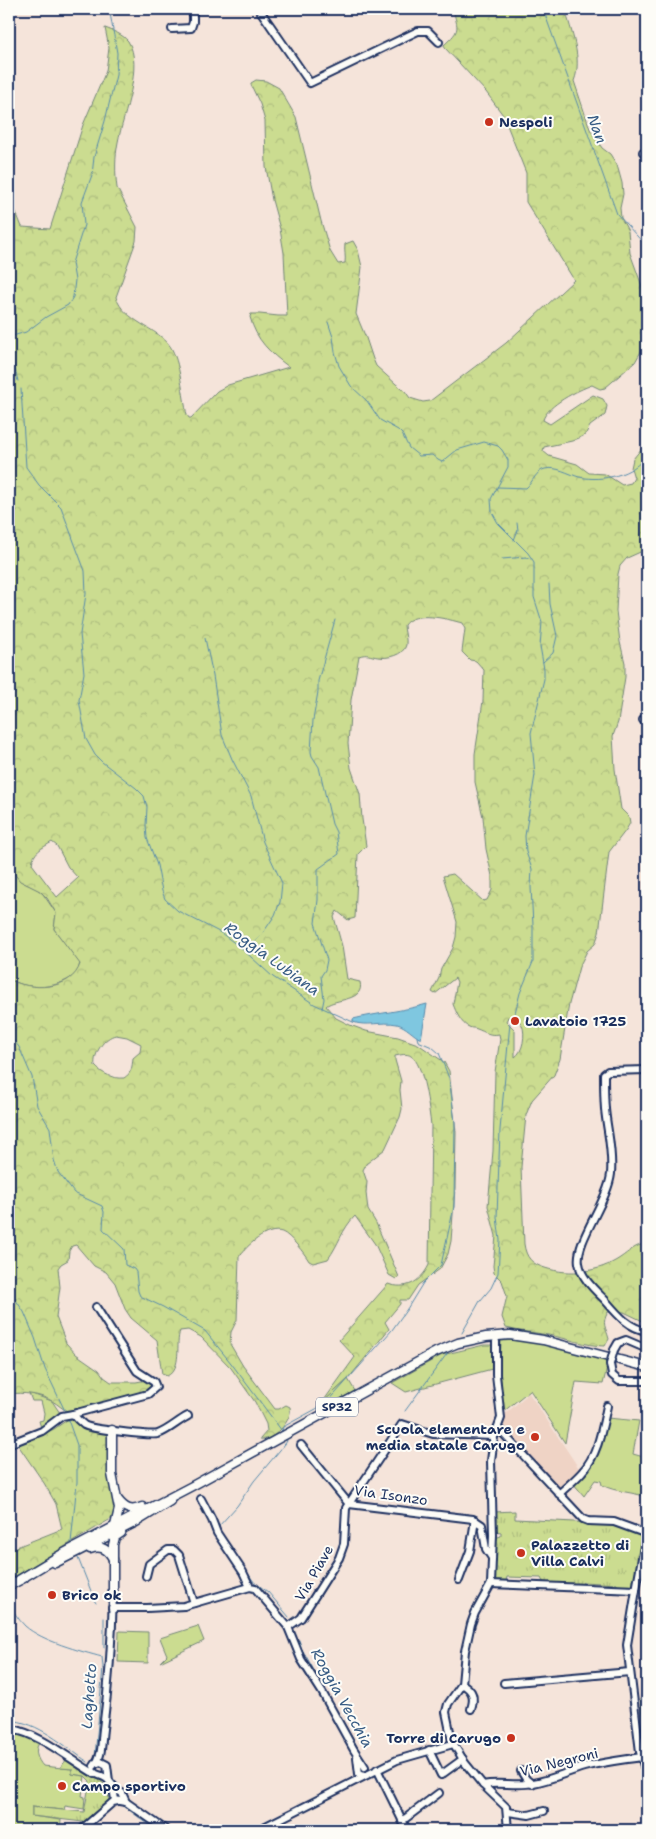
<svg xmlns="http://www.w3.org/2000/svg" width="656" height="1839" font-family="'Shantell Sans',sans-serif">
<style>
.built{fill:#efd3c5}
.grass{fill:#cbdc90;stroke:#738677}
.forest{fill:url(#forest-crowns);stroke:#738677;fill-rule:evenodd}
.park{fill:url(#park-tufts);stroke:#738677}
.water{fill:#7fc7e0;stroke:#578aac}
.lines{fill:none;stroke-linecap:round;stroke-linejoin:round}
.stream{stroke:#578aac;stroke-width:1}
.minor-casing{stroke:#1b2f5e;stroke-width:10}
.major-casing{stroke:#1b2f5e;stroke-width:11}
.minor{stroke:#fdfcf7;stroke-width:6}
.major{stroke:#fdfcf7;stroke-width:8}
.minor-bridge-casing{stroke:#1b2f5e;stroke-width:10;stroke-linecap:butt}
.minor-bridge{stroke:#fdfcf7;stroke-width:6}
.poi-dot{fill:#c8321e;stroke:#fdfcf7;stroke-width:2}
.labels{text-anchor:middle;stroke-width:4;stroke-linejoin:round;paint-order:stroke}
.shield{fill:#fdfcf7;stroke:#5f6c8c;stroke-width:1}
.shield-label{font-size:12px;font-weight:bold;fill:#1b2f5e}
.poi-label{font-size:14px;font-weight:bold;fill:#1b2f5e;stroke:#fdfcf7;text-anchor:start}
.street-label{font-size:14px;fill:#1b2f5e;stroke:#fdfcf7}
.water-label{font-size:15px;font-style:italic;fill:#395d85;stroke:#fdfcf7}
</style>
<defs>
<pattern id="forest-crowns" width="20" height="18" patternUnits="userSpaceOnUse" patternTransform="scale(1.25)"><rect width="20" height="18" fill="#cbdc90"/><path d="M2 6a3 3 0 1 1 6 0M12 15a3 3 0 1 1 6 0" fill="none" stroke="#aebd7f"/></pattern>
<pattern id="park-tufts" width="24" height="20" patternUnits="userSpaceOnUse" patternTransform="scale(1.25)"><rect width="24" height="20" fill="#cbdc90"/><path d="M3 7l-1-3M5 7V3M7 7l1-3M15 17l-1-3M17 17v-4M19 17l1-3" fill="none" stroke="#aebd7f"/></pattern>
</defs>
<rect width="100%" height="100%" fill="#f5e4da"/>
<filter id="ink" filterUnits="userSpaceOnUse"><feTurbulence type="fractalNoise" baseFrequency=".02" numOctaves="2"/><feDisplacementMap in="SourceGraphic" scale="10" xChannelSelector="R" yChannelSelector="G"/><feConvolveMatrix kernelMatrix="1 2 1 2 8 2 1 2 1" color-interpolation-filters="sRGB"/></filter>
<g filter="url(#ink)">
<!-- built -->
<polygon class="built" points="529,1393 580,1470 559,1489 519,1448 503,1425 503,1416"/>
<!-- grass -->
<g class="grass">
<path d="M 9,867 L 22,882 L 37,889 L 43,894 L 56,913 L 54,929 L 80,962 L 78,972 C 61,989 29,991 9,979 Z"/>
<polygon points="515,1340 539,1342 609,1360 603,1384 576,1382 565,1443 530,1390 503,1412 500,1368 501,1341"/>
<polygon points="484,1345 494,1345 494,1365 492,1369 406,1392 392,1383 442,1355"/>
<polygon points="348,1379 355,1391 321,1409 322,1403"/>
<polygon points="29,1393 52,1401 60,1413 60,1418 42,1431 39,1421 43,1420 44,1413 41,1401 32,1401"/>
<path d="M 607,1418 L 639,1421 L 633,1454 L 647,1458 L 647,1497 C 633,1492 615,1492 602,1485 L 601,1481 L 595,1480 L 584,1496 L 573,1483 C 596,1464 602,1447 607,1418 Z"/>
<polygon points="198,1626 204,1641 160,1662 167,1655 160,1638"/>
<polygon points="119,1631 148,1632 148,1663 118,1662"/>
<polygon points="640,1699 647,1699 646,1745"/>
<path d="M 9,1732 L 32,1739 L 39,1743 C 34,1751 37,1759 43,1766 L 72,1769 L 72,1774 L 85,1776 L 82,1796 L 85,1797 L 84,1809 L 65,1806 L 64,1810 L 32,1807 L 32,1816 L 61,1820 L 60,1830 L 9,1830 Z"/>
</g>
<!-- forest -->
<g class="forest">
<path d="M 453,9 L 565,9 C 571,31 583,59 574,81 L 590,129 L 602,148 L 610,154 L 617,165 L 622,183 L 623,194 L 620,208 L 621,218 L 628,231 L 630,253 L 642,286 L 647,307 L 647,328 L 643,348 L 635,362 L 605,388 L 600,389 L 592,385 C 578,390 547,405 543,420 L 550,424 L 593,395 L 603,399 L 607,406 L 605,415 L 590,426 L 585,435 L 579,438 L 572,441 L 544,447 L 543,451 L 549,456 L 577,464 L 589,473 L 605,474 L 622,485 L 631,483 L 634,478 L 631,468 L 633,459 L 647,442 L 647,549 L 627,558 L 620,566 L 618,574 L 616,611 L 620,642 L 625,663 L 625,677 L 618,722 L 613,736 L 615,769 L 621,809 L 629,817 L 630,823 L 626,830 L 609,852 L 599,933 L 595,944 L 587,951 L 579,967 L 569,1004 L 560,1059 L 554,1075 L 532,1100 L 526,1115 L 521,1167 L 524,1244 C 526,1258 532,1264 545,1268 C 570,1276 599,1272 620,1258 C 629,1252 636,1244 647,1244 L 647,1323 L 624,1312 L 608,1312 C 601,1324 606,1327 609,1339 L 605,1346 C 586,1346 567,1338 548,1335 C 534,1332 520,1332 506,1328 L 502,1317 L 507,1296 L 502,1281 L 494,1273 L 493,1266 L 496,1236 L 488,1206 L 493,1151 L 495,1072 L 500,1039 L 499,1034 C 490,1036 485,1032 477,1029 C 473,1027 473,1029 469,1027 C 461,1024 456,1012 453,1004 L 457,982 L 455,978 L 435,994 L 432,992 L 439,978 L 441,969 L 453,948 L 456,937 L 457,922 L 443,876 L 453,874 L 483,901 L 487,900 L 492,890 L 492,876 L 486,849 L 483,817 L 475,782 L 475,754 L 483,701 L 484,670 L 476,661 L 470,660 L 462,652 L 465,629 L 462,623 C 448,619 414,610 404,625 C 404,631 407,639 406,645 C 404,655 387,659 378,657 C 370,656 367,653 359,656 L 351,700 L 348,744 L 351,768 L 360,794 L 362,819 L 366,846 L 358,854 L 355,918 L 348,920 L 337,911 L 334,917 L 342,946 L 347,979 L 360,982 C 365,1002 335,998 326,1006 L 336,1018 L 350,1025 L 366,1031 L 398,1037 L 418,1044 L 444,1062 L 449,1071 L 456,1132 L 455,1188 L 451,1241 L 448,1254 L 440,1269 L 418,1285 L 408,1300 L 400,1300 L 400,1304 L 385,1322 L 389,1329 L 348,1379 L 322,1403 L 355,1357 L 339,1340 L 388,1284 C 406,1290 420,1283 429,1265 L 431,1125 C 429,1111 424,1063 411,1056 C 407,1053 400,1055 395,1056 L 395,1060 L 401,1081 L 400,1090 L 402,1109 L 400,1117 L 385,1149 L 366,1164 L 363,1170 L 367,1182 L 366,1193 L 368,1210 L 376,1223 L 399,1277 L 396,1279 L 389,1275 L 375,1244 L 355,1216 C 342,1229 339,1244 328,1259 L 313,1263 L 309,1261 C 305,1254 290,1235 282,1232 C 267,1227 246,1246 239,1257 L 237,1320 L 231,1332 L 230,1344 L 243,1366 L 275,1409 L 279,1409 L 286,1405 L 290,1407 C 293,1420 273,1442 260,1439 L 267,1431 L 266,1424 L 255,1402 L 231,1368 L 201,1337 L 188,1330 L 180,1331 C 175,1344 183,1368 167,1376 L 162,1374 L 157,1340 L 131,1318 L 125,1309 L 115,1283 L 106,1272 L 94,1266 L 76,1245 L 72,1246 L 69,1251 L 68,1260 L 61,1264 L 58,1268 L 60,1287 L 56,1317 L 66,1343 L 76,1354 L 99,1370 L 104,1377 L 111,1382 L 136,1382 L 147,1380 L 151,1383 L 151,1387 L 146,1391 L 69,1412 C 62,1409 58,1404 52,1401 C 40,1394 22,1392 9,1394 L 9,979 C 29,991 72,991 80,964 L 54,929 L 56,913 L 47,898 L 40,891 L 20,881 L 9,867 L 9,195 L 22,227 L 50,229 L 83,125 L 106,71 L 109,48 L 105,28 C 113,31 122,34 128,41 C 144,66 123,115 118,142 C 115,157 115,173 117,188 L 137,227 L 136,241 L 116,297 C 123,321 158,328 170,346 C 180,360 183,398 187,415 L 189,418 L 191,418 L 217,391 L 228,385 L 289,367 C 270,353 256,340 250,317 L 251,314 C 263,313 275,317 287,316 L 284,253 L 280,229 L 272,200 L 266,167 L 265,121 L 260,104 L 251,85 L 251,83 L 256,80 L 266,81 L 279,88 L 296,117 L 321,221 L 330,251 L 338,264 L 345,263 C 346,256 344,251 345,244 L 353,241 L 358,250 L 362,267 L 356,314 L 366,338 L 373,359 L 376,366 L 396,384 L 405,391 L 410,398 L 423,402 L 430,401 L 506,343 L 574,280 L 526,202 L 526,173 L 503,115 L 486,92 L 445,48 L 444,45 C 461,29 458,30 453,9 ZM 52,842 L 57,846 L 68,867 L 78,878 L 57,897 L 32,864 C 33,852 42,848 52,842 ZM 508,1017 L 517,1019 C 519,1021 521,1023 522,1025 C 526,1034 523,1052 515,1057 L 515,1030 L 506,1021 ZM 116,1035 L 127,1037 L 141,1044 L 140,1052 L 133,1058 C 132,1067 132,1073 124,1078 C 114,1079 102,1074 95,1066 C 93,1054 104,1037 116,1035 Z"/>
<path d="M 70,1418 L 73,1418 L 87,1431 L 105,1433 C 114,1440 109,1463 109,1474 C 109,1483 117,1507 115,1513 C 114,1518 109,1520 104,1523 L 9,1580 L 9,1550 L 62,1529 L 56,1504 L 44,1483 L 18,1445 L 54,1429 Z"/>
</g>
<!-- park -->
<g class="park">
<polygon points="515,1511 515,1519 614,1524 640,1533 641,1539 634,1585 631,1587 617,1587 617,1584 583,1582 581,1585 543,1582 541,1578 507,1577 506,1581 495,1580 495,1538 501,1536 501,1532 495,1531 494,1512"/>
<path d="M 67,1759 C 84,1770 109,1778 109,1800 L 83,1822 L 32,1816 L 32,1807 L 84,1812 L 90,1781 L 85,1776 L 72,1774 L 72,1769 L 60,1768 Z"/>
</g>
<!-- water -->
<path class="water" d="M 427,1004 L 421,1039 C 413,1035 406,1026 397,1024 C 382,1021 366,1027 353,1022 L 353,1019 C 378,1013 403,1011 427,1004 Z"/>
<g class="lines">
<!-- stream -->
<g class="stream">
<polyline points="543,9 617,214 647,247"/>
<polyline points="328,322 333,337 335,352 339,366 351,386 367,401 380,420 398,430 402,434 409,448 419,456 432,455 438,460 442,462 457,450 484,442 498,446 502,450 508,460 508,467 491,499 492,512 498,523 528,553 534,562 534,597 542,622 540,646 544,669 544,679 531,733 535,775 525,836 526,852 532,869 531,887 533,925 533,962 520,993 514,1017"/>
<polyline points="9,337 26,332 46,317 68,305 73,297 75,280 72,263 84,225 82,202 92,175 94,157 105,121 116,75 117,53 110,13"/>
<polyline points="9,346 18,381"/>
<polyline points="21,389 26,467 39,485 61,507 85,571 86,594 80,634 84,673 79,700 86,739 95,755 102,762 136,788 144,796 147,807 146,825 147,838 157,865 162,891 165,899 178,911 221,933 240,947 273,977 314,1004 353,1022"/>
<path d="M 497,487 L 526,488 C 533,482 536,471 545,469 C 556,466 569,474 579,477 C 603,482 633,475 647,455"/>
<polyline points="514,540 518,530 517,523"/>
<polyline points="502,559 526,557 531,559"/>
<polyline points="205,638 213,676 222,735 232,759 251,796 263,842 282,883 280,902 275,915 263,933 245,952"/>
<polyline points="543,662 553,653 557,636 550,604 549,584"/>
<polyline points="322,1009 324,999 321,976 325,970 327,960 315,923 318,900 318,869 339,854 336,832 332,824 319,767 312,756 311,752 313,720 318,692 318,681 335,620"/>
<polyline points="9,1035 19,1047 32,1077 37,1106 50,1128 54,1160 58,1172 74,1193 102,1206 104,1212 103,1229 124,1249 125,1265 134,1269 136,1272 138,1291 140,1296 163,1307 205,1331 231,1363 282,1431 283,1427 327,1403 392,1330 407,1309 423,1283 441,1265 454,1207 455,1122 449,1078 439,1053 432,1047 418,1041 417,1037"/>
<polyline points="9,1290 24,1312 35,1338 45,1369 66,1413"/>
<polyline points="462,1333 480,1301 491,1288 498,1273 500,1240 497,1217 500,1130 510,1023"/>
<polyline points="405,1411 449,1351"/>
<polyline points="67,1417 77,1445 77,1482 71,1543"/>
<polyline points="286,1439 287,1441 285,1444 254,1481 237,1506 219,1526 221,1534 254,1582 268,1592 289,1617"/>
<polyline points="78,1558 91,1591"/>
<polyline points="94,1600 96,1603"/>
<path d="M 9,1603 C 13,1611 18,1619 25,1626 C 42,1641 80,1651 102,1657 L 103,1667 L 95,1757"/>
<polyline points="299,1640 302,1649 367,1764"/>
<polyline points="104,1647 104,1618"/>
<path d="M 9,1720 C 39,1722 64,1746 88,1762"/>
<polyline points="121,1804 156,1830"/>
<polyline points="252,1830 260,1824 319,1795"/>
</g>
<defs>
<g id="minor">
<polyline points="259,9 310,83 418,31 428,31 439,42"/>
<polyline points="172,29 191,28 193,22 193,9"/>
<polyline points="643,152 647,151"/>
<polyline points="643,720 647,721"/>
<path d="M 647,1070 L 608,1071 L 604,1074 C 604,1086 604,1097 605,1109 C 607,1131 613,1150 611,1174 C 608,1201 575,1242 579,1263 C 581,1278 595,1290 605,1300 C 617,1314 628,1328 647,1331"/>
<polyline points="496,1342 496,1375 501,1418 494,1437 491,1461 493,1535 491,1584 475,1613 471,1624 465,1651 462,1684 448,1704 446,1712 452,1741 465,1763 483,1785 506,1807 508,1830"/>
<polyline points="614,1350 618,1343 626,1340 647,1349"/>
<polyline points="610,1364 612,1375 619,1381 647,1381"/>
<polyline points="73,1414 148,1394 156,1387 154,1382 137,1371 96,1307"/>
<polyline points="498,1428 583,1519 588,1521 614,1522 647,1534"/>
<path d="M 9,1444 L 42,1431 L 62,1416 L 73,1414 C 76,1418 80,1422 84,1425 C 89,1429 153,1436 158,1434 C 169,1430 178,1421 188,1416"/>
<polyline points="301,1445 349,1504 473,1519 482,1525 486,1549 492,1558"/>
<path d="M 559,1494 C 566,1487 575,1480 582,1472 C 598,1455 602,1429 607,1406"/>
<polyline points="201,1499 212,1520 217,1533 243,1572 250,1587 255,1588 288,1627 301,1659 322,1692 354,1750 365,1767"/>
<polyline points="647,1531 636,1590 627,1645 640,1752 647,1776"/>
<polyline points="146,1576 149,1564 168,1550 174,1550 179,1555 194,1603"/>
<polyline points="459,1580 470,1551 475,1520"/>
<polyline points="491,1584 636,1590"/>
<polyline points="112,1608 147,1608 184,1606 250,1587"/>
<polyline points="288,1627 301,1618 339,1558 344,1544 346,1508 402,1424 433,1434 494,1436"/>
<polyline points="504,1683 630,1672"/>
<path d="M 462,1684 C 473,1690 475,1697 471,1709"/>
<path d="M 9,1728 C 43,1735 66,1757 95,1774"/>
<polyline points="429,1750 441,1775 463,1759"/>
<polyline points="357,1758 359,1774 365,1776 397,1760 453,1744"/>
<polyline points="98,1763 101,1762 107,1765 109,1781"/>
<path d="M 94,1766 C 103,1756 101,1743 103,1729 C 109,1684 112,1639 113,1594"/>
<polyline points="377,1769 407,1830"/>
<path d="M 93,1771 C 97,1776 99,1774 104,1777 C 111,1780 113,1789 122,1793 L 126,1802"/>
<polyline points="521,1771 526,1779 532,1784"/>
<path d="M 483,1785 C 499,1781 516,1787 533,1783 C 551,1780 567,1772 584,1767 C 603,1762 622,1760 641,1757"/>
<polyline points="113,1787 115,1800 126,1802 166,1830"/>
<polyline points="508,1812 529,1815 544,1811"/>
<polyline points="402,1821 439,1793"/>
<polyline points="81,1830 113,1802 118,1801"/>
<polyline points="258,1830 363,1777"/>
</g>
<g id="major">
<polyline points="112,1430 112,1474 119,1509 115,1526"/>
<path d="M 118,1500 C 125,1509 131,1512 142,1507"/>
<path d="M 90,1549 C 101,1545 108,1549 113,1559"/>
<polyline points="55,1563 136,1522 170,1501"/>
<polyline points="19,1580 64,1553 192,1486 436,1352 458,1343 486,1337 510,1335 543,1340 647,1367"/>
<polyline points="9,1586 24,1578"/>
<polyline points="113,1594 113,1545 115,1537 121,1533"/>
</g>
</defs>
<!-- minor casing -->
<use href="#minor" class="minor-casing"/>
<!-- major casing -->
<use href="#major" class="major-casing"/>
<!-- minor -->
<use href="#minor" class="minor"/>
<!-- major -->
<use href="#major" class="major"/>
<defs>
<polyline id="minor-bridge" points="610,1364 614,1350"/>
</defs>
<!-- minor-bridge casing -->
<use href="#minor-bridge" class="minor-bridge-casing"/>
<!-- minor-bridge -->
<use href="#minor-bridge" class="minor-bridge"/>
</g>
</g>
<!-- markers -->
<g class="poi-dot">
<circle cx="489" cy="122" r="5"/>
<circle cx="515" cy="1021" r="5"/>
<circle cx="535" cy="1437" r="5"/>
<circle cx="521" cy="1553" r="5"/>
<circle cx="52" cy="1595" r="5"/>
<circle cx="511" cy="1738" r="5"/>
<circle cx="62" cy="1786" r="5"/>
</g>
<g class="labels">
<!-- shield labels -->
<rect class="shield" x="316" y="1397.5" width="42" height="19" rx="4"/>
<g class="shield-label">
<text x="337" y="1411">SP32</text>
</g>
<!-- poi labels -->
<g class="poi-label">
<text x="499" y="127">Nespoli</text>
<text x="525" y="1026">Lavatoio 1725</text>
<text x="525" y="1434" text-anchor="end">Scuola elementare e<tspan x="525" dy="16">media statale Carugo</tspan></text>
<text x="531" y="1550">Palazzetto di<tspan x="531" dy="16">Villa Calvi</tspan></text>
<text x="62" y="1600">Brico ok</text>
<text x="501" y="1743" text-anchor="end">Torre di Carugo</text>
<text x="72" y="1791">Campo sportivo</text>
</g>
<!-- street labels -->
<g class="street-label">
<text transform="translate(391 1495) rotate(8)" y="5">Via Isonzo</text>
<text transform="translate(314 1573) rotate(-60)" y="5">Via Piave</text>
<text transform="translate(559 1762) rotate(-14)" y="5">Via Negroni</text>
</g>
<!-- water labels -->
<g class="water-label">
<text transform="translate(597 129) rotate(70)" y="5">Nan</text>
<text transform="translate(272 959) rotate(36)" y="5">Roggia Lubiana</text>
<text transform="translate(89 1696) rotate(-86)" y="5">Laghetto</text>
<text transform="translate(342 1698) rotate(61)" y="5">Roggia Vecchia</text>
</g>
</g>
<!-- margin -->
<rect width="656" height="1839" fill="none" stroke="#fdfcf7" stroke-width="30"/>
<rect x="15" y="15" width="626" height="1809" fill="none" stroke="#1b2f5e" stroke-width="2" filter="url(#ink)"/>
</svg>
